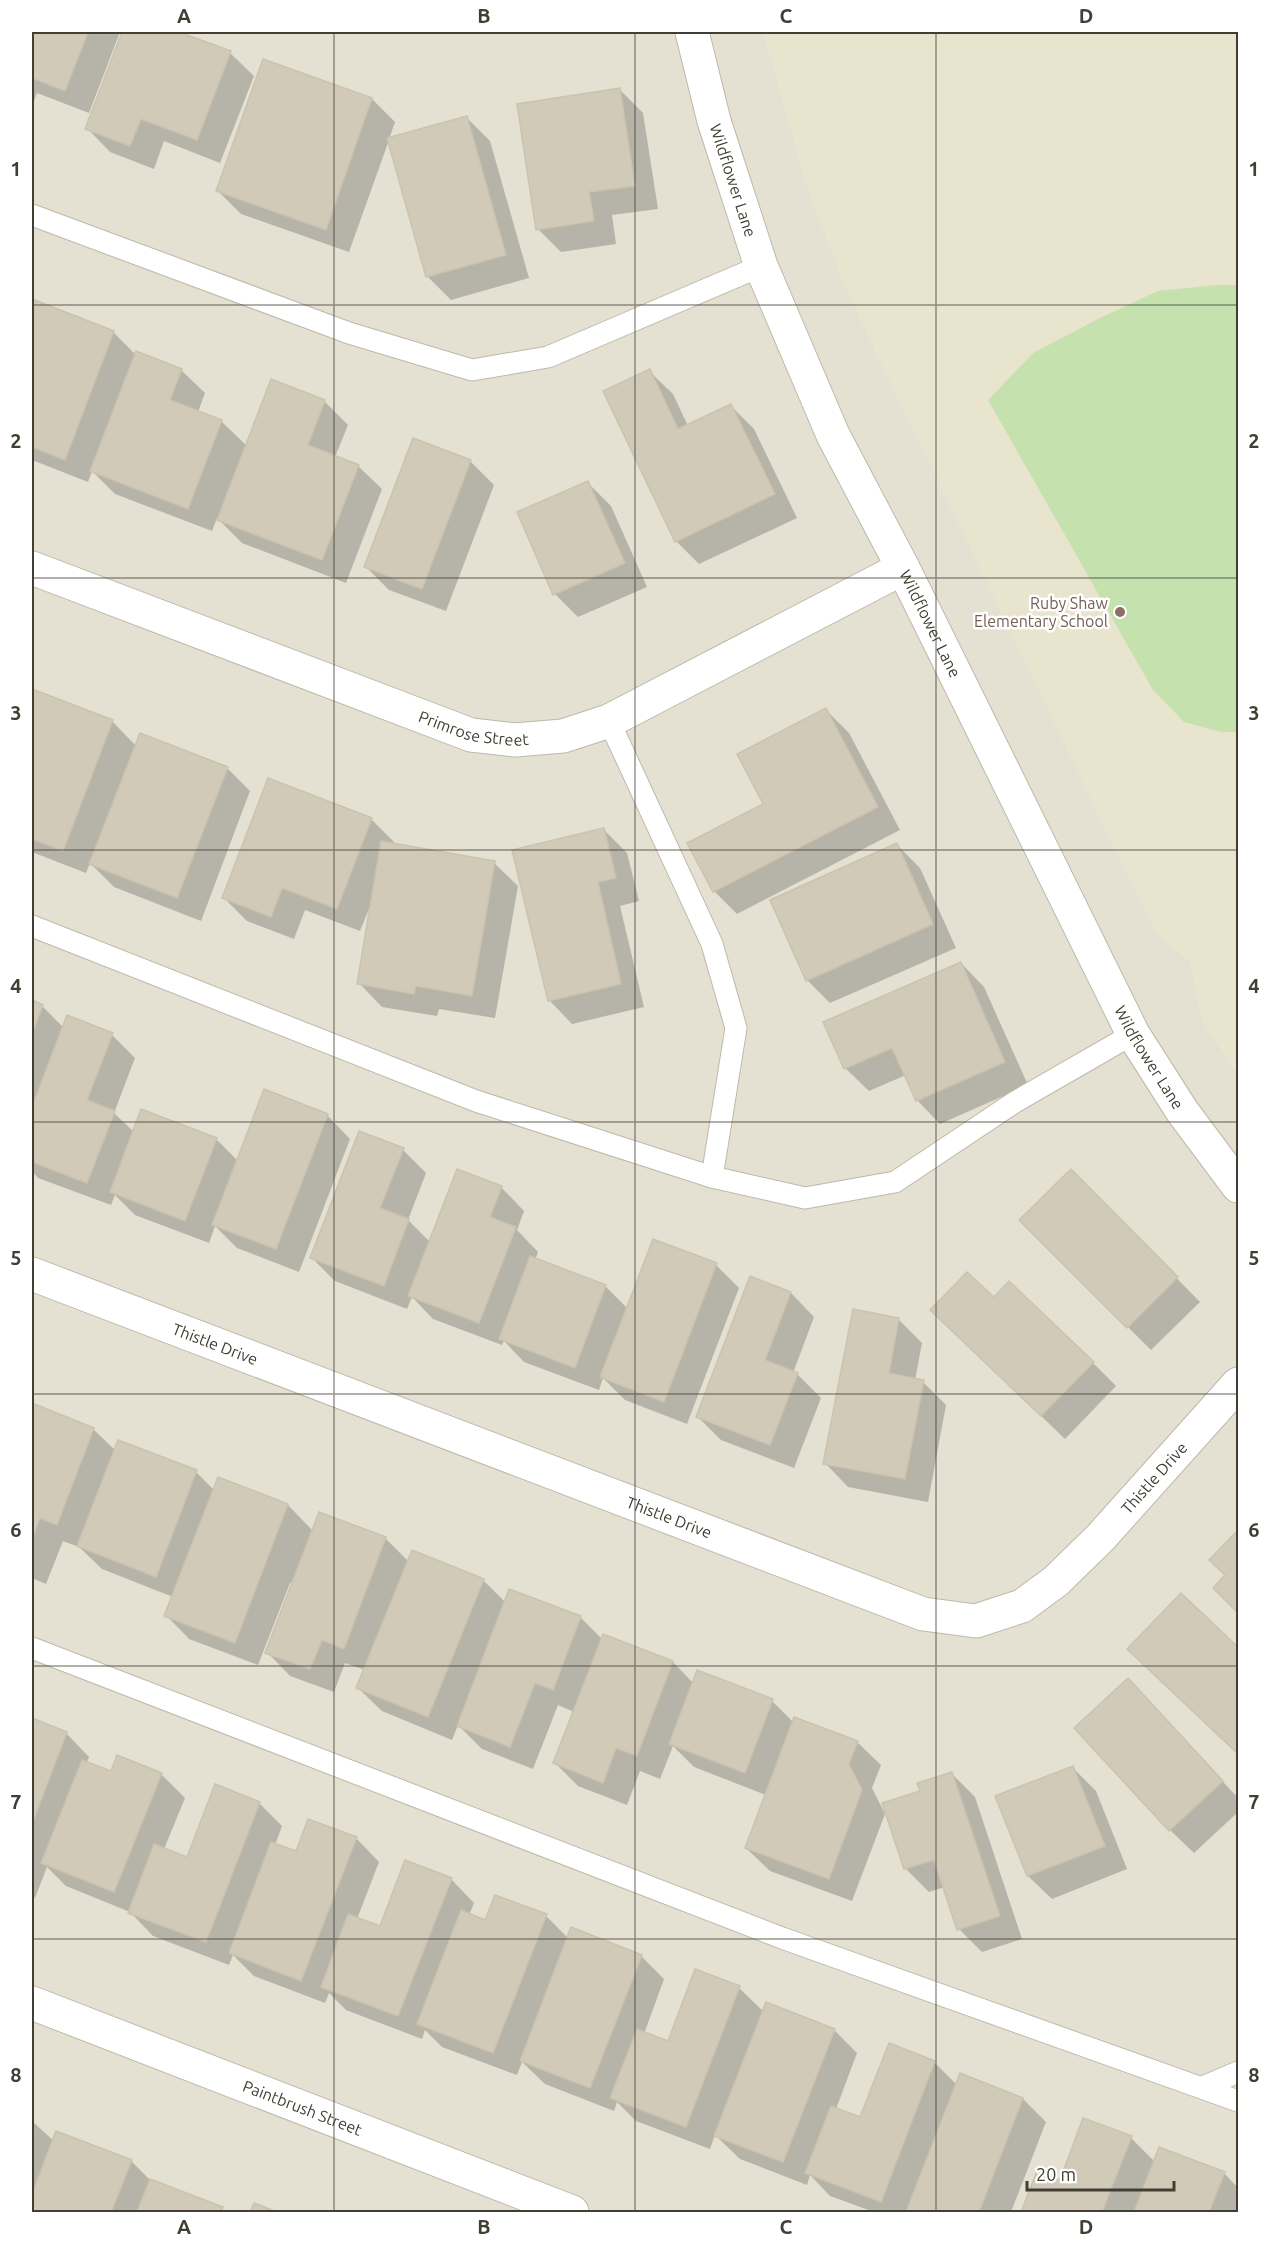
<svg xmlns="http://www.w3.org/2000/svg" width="1270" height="2244" font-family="Ubuntu,sans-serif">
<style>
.residential{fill:#e4e0d2}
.education{fill:#e9e4ce}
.green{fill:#c5e2ae}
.shadow{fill:#0003}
.building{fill:#d1cab9;stroke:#cbc3ad;stroke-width:1.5}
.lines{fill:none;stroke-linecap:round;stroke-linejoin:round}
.lane-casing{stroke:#beb9aa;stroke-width:23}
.street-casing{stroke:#beb9aa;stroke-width:35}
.lane{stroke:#fff;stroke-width:21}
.street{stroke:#fff;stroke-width:33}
.grid{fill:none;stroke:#423e34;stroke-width:1.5;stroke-opacity:0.55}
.education-dot{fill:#8d6e63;stroke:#fff;stroke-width:2}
.labels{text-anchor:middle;stroke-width:5;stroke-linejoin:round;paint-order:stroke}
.street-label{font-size:16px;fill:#423e34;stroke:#fff}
.education-label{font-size:16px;fill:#785e54;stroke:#fff;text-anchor:end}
.neatline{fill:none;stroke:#423e34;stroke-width:2}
.grid-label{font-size:20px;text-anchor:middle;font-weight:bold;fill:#423e34}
</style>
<rect width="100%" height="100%" fill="#f0eee3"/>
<!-- residential -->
<polygon class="residential" points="32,32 764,32 807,187 848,293 1155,931 1190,961 1203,1022 1238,1074 1238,2212 32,2212"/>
<!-- education -->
<polygon class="education" points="764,32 1238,32 1238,1074 1203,1022 1190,961 1155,931 848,293 807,187"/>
<!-- green -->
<polygon class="green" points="1216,285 1238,285 1238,732 1221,732 1184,722 1153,690 988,400 1033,353 1100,318 1158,291"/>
<!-- shadow -->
<g class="shadow">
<polygon points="32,32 120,32 89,113 37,93 32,107"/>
<polygon points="124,32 175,32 230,53 254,76 220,163 164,141 154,169 110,152 87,128"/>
<polygon points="264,61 372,99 395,122 389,139 466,117 490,141 529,278 451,300 427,276 389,140 349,252 241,214 218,191"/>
<polygon points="620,90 643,113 658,209 612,215 616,244 561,252 538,229"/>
<polygon points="32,301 113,332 136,355 181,370 205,393 198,412 221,421 247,446 324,401 348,425 335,457 358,466 382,489 346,583 242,543 217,518 212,531 115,494 92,471 88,482 32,460"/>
<polygon points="649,371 673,394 688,426 731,406 754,429 797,518 699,564 676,541"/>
<polygon points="414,440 471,462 494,485 446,611 389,590 365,566"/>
<polygon points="587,482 611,506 647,587 578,617 555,594"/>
<polygon points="32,690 112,721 136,746 227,768 250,791 201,921 114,887 90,863 86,873 32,852"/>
<polygon points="826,710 849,733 900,830 737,914 714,891 765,805"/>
<polygon points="371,819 394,842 393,845 494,863 518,886 495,1018 439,1009 437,1016 382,1007 359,983 371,904 360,931 305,910 294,939 247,921 224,898"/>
<polygon points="604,830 627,853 639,901 620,906 644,1007 572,1024 549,1000"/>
<polygon points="897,845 920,868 956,948 830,1003 807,980"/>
<polygon points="961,963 984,987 1028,1085 940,1124 917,1100 906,1075 869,1091 845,1068"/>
<polygon points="32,1002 42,1006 64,1028 112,1035 135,1058 114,1113 134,1132 216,1139 238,1161 327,1115 350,1139 299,1272 237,1248 215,1226 209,1243 135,1215 115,1195 111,1205 38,1178 32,1171"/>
<polygon points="403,1150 426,1173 408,1220 430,1242 501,1187 524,1211 517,1230 538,1252 535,1260 605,1286 628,1309 716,1265 739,1288 687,1424 625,1400 603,1378 599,1390 524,1362 504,1341 502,1345 433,1319 412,1297 407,1309 335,1281 312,1258"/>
<polygon points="1071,1171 1200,1302 1151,1350 1021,1220"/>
<polygon points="751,1278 791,1293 814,1317 793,1373 797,1374 821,1398 794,1468 721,1440 697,1416"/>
<polygon points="994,1299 1093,1363 1116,1386 1065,1439 956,1334"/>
<polygon points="899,1320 922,1343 915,1380 923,1382 946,1405 928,1502 848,1487 825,1463"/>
<polygon points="32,1405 93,1429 115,1450 196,1472 214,1490 288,1505 313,1531 385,1538 409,1562 483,1580 506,1603 510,1591 581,1618 602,1639 604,1636 673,1662 694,1684 772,1701 793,1722 857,1742 881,1765 872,1788 885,1814 852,1901 770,1871 746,1848 766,1795 694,1767 673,1746 660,1779 640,1771 627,1805 578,1786 555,1763 574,1712 558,1705 533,1769 482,1749 458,1725 452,1740 382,1711 358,1688 365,1670 345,1663 334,1692 290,1676 267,1652 293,1584 290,1583 258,1665 189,1639 166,1615 173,1597 102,1569 79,1547 63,1541 46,1584 32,1578"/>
<polygon points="1238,1532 1238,1612 1215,1588 1227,1576 1211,1560"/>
<polygon points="1181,1595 1238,1649 1238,1754 1152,1673"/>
<polygon points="1151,1704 1238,1798 1238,1812 1194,1853 1170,1830"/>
<polygon points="32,1720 66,1733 89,1757 87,1762 112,1773 161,1774 185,1798 164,1849 188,1859 259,1803 282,1826 275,1845 297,1853 356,1838 379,1862 357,1919 381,1928 451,1879 474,1903 469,1915 486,1922 546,1916 568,1938 641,1956 664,1979 644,2034 668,2043 696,1971 739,1988 764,2012 834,2030 857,2053 836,2109 861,2119 934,2062 957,2085 1023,2099 1046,2122 1011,2212 874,2212 830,2196 810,2175 807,2185 740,2159 715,2135 710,2149 636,2121 617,2102 614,2111 545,2084 522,2062 517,2075 442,2047 425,2030 422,2039 346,2010 329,1993 325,2003 254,1976 233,1955 229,1965 153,1936 130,1912 66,1886 47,1867 35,1898 32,1897"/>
<polygon points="1072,1767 1096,1791 1127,1869 1052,1899 1028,1876 997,1797"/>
<polygon points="951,1773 975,1797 1022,1939 982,1952 959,1929 945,1887 929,1892 905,1868"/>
<polygon points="32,2121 54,2141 131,2161 151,2181 222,2209 226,2212 32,2212"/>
<polygon points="1131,2138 1155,2162 1224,2173 1238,2188 1238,2212 1023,2212 1038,2173 1061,2181"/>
</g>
<!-- building -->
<g class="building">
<polygon points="32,32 88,32 65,91 32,78"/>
<polygon points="122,32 179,32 231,51 197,140 141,119 130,146 85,129"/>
<polygon points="263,59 372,98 326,230 216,191"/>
<polygon points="620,88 635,186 589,192 594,221 536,230 517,104"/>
<polygon points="467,116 506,255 426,277 387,138"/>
<polygon points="32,299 114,331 65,460 32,447"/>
<polygon points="136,351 182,369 170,400 222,420 188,509 90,471"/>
<polygon points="650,369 678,429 731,404 775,494 675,542 603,391"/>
<polygon points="271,379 325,400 308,445 359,465 322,560 217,520"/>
<polygon points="413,438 471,460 422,589 364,567"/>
<polygon points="588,481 625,563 553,595 517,512"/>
<polygon points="32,689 113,720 63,851 32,839"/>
<polygon points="826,708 878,807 713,892 687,843 763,804 737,754"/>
<polygon points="140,733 228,767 177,898 89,864"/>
<polygon points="268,778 372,818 337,909 282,888 271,917 222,898"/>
<polygon points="604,828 616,878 598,882 621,984 548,1001 512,850"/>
<polygon points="381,841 495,861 472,996 416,986 414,994 357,984"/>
<polygon points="897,843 933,924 806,981 770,900"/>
<polygon points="961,962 1005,1062 916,1101 892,1048 844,1069 823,1022"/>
<polygon points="32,1000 43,1005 32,1034"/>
<polygon points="67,1015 113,1033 87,1100 115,1111 87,1183 32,1162 32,1107"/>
<polygon points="264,1089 328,1114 276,1249 212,1225"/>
<polygon points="141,1109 217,1138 185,1221 110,1192"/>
<polygon points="359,1131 404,1148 380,1208 409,1219 384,1286 310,1258"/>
<polygon points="457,1169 502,1186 490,1217 516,1227 479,1323 408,1296"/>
<polygon points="1071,1169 1178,1277 1127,1328 1019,1220"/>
<polygon points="653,1239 717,1263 664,1402 600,1377"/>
<polygon points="530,1256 606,1285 575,1368 499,1339"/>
<polygon points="967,1272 994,1297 1009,1281 1094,1362 1041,1416 930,1310"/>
<polygon points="750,1276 791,1292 765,1360 798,1373 770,1445 696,1417"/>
<polygon points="853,1309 899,1318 889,1373 924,1380 905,1479 823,1464"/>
<polygon points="32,1403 94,1428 57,1525 40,1518 32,1539"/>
<polygon points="118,1440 197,1470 156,1577 77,1546"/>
<polygon points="218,1477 288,1504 235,1643 164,1616"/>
<polygon points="319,1512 386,1537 344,1649 322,1640 310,1669 265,1653"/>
<polygon points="1238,1530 1238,1613 1213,1588 1225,1575 1209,1560"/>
<polygon points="412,1550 484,1579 428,1717 356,1688"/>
<polygon points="509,1589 581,1616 553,1690 535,1683 510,1747 457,1726"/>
<polygon points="1181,1593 1238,1647 1238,1749 1236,1752 1127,1649"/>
<polygon points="603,1634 673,1661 637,1756 616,1748 603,1783 553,1763"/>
<polygon points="697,1670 773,1699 745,1773 669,1744"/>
<polygon points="1128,1678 1223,1781 1169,1831 1074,1728"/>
<polygon points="794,1717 858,1741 849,1764 862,1790 829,1879 745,1848"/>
<polygon points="32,1718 67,1732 32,1824"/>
<polygon points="117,1755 162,1773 114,1892 41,1863 82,1760 111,1771"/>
<polygon points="1073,1766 1105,1846 1027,1876 995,1796"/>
<polygon points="952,1772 1000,1916 957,1930 934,1860 904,1869 882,1803 920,1791 917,1783"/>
<polygon points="215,1784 260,1802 206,1942 128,1913 154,1844 187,1857"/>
<polygon points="308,1819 357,1837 301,1981 229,1953 271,1842 296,1851"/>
<polygon points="405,1860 452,1878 398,2016 321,1987 348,1914 380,1926"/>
<polygon points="495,1895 547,1914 493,2053 417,2024 461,1910 485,1920"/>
<polygon points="571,1927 642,1955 590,2088 520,2061"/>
<polygon points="695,1969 740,1986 686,2127 610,2098 637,2029 668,2041"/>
<polygon points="766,2002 835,2029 783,2162 714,2136"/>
<polygon points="889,2043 935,2061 881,2202 805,2173 831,2106 860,2117"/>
<polygon points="960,2073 1023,2098 979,2212 906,2212"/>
<polygon points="1083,2118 1132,2136 1102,2212 1021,2212 1037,2171 1060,2180"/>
<polygon points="56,2131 132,2160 111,2212 32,2212 32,2194"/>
<polygon points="1159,2147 1225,2172 1209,2212 1134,2212"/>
<polygon points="150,2179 223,2207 221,2212 137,2212"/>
<polygon points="254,2203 277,2212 250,2212"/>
</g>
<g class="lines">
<defs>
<g id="lane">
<polyline points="32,215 349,333 472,370 548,357 761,266"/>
<polyline points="609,721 712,944 736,1028 712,1177"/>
<polyline points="32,926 476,1101 712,1177 805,1198 895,1182 1015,1102 1133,1034"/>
<polyline points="32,1648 782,1938 1238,2101"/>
<polyline points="1203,2087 1238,2072"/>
</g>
<g id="street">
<path id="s1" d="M 692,32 L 714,121 L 761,266 L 833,435 L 903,568 L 1133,1034 L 1182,1111 L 1238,1186"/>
<path id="s2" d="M 32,568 L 471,735 L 515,740 L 563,736 L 609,721 L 903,568"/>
<path id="s3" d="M 32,1274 L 923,1614 L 976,1621 L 1022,1606 L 1056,1581 L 1101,1537 L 1238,1384"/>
<path id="s4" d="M 32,2003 L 572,2212"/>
</g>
</defs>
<!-- lane casing -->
<use href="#lane" class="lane-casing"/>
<!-- street casing -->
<use href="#street" class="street-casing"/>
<!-- lane -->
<use href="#lane" class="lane"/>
<!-- street -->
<use href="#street" class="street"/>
</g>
<!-- grid -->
<path class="grid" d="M 334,32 L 334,2212M 635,32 L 635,2212M 936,32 L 936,2212M 32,305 L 1238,305M 32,578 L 1238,578M 32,850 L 1238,850M 32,1122 L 1238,1122M 32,1394 L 1238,1394M 32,1666 L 1238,1666M 32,1939 L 1238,1939"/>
<!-- markers -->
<circle class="education-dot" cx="1120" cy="612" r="6"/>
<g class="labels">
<!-- street labels -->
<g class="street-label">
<text dy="6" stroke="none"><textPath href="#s1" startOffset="154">Wildflower Lane</textPath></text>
<text dy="6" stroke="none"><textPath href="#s1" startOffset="640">Wildflower Lane</textPath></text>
<text dy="6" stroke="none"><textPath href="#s2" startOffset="471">Primrose Street</textPath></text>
<text dy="6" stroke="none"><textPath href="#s1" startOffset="1126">Wildflower Lane</textPath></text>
<text dy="6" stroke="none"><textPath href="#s3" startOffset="196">Thistle Drive</textPath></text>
<text dy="6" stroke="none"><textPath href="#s3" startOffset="1240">Thistle Drive</textPath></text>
<text dy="6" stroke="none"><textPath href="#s3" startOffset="682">Thistle Drive</textPath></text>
<text dy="6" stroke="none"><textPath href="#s4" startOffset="290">Paintbrush Street</textPath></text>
</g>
<!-- education labels -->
<g class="education-label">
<text x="1108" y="609">Ruby Shaw<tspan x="1108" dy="18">Elementary School</tspan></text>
</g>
</g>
<!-- border -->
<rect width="1270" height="2244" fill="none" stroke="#ffffff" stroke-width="66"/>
<!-- scale -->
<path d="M1027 2181v9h147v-9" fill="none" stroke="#423e34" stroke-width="3"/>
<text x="1036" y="2181" font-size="18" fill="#423e34" stroke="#ffffff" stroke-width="4.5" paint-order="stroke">20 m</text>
<rect x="33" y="33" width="1204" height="2178" class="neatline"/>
<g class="grid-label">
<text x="184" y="23">A</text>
<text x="484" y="23">B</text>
<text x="786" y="23">C</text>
<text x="1086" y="23">D</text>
<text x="16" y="176">1</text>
<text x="1254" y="176">1</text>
<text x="16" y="448">2</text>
<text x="1254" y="448">2</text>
<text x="16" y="720">3</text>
<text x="1254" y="720">3</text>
<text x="16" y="993">4</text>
<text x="1254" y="993">4</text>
<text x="16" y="1265">5</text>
<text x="1254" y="1265">5</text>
<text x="16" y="1537">6</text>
<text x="1254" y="1537">6</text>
<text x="16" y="1809">7</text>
<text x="1254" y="1809">7</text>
<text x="16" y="2082">8</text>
<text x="1254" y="2082">8</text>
<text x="184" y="2234">A</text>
<text x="484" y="2234">B</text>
<text x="786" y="2234">C</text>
<text x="1086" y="2234">D</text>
</g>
</svg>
